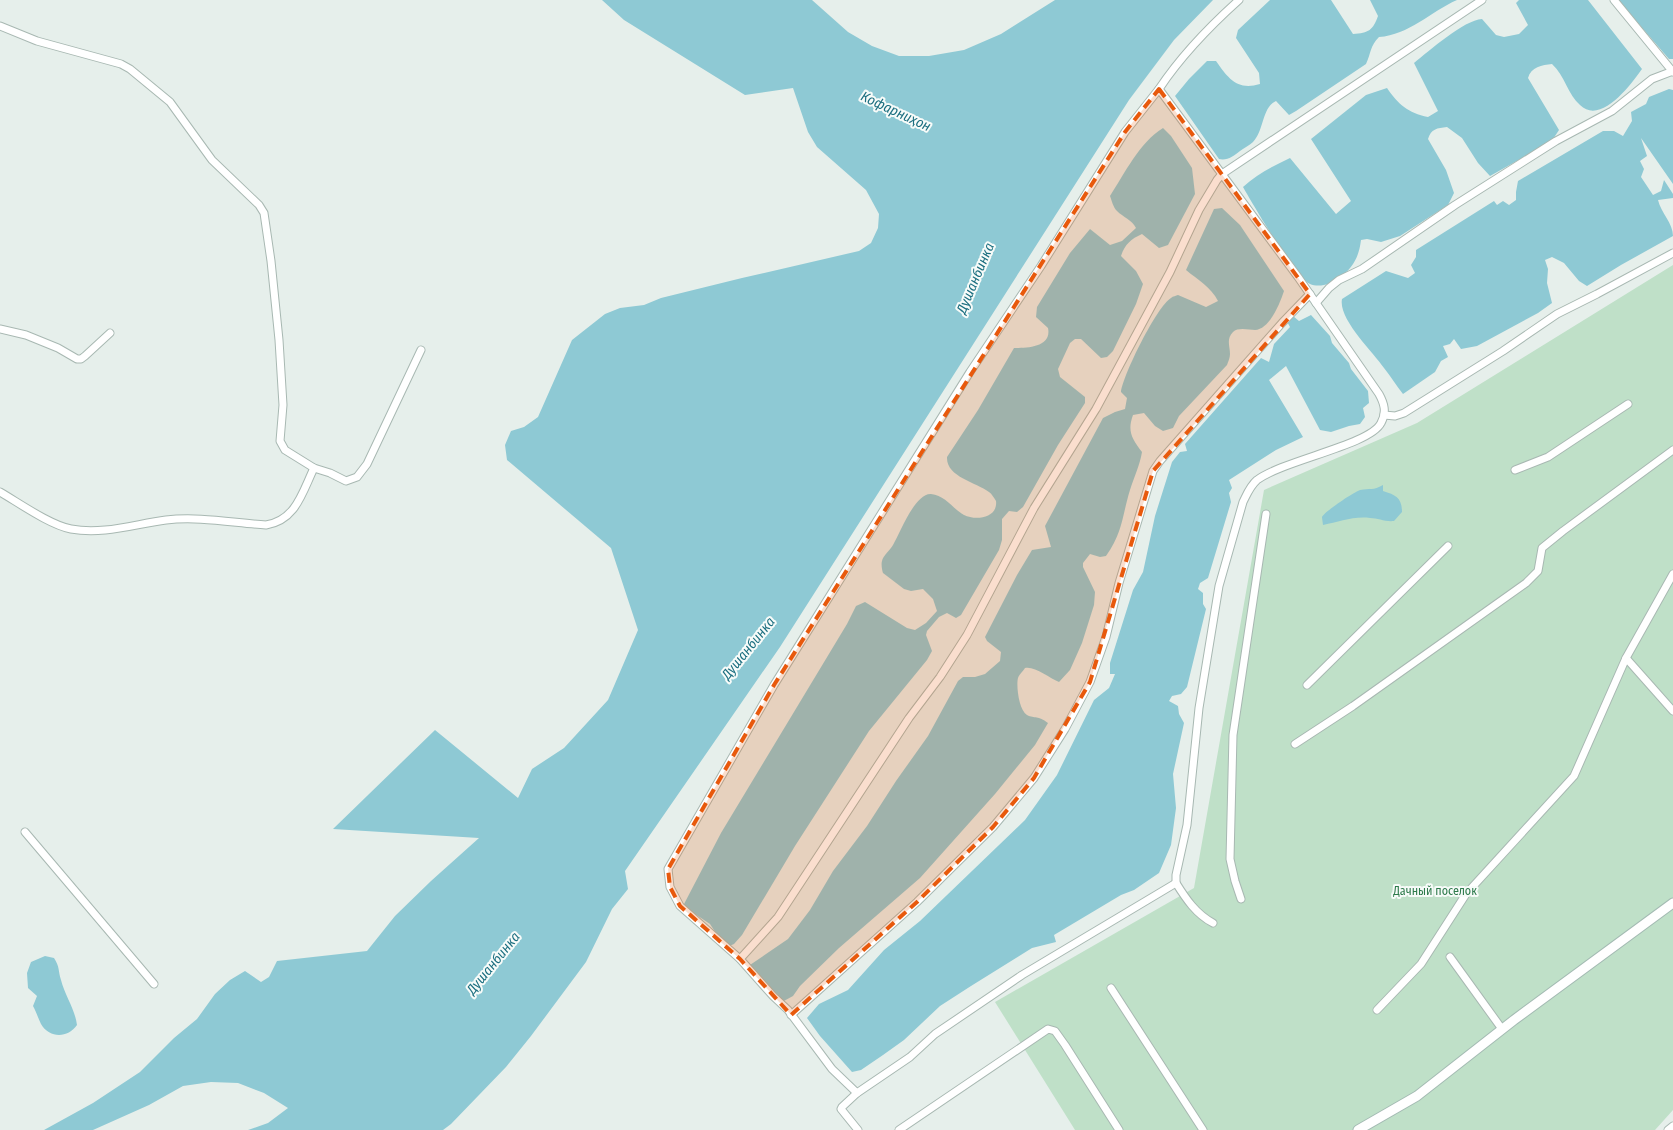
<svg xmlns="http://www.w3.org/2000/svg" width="1673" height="1130" font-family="'Fira Sans Condensed',sans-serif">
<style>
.green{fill:#bfe0c8}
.water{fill:#8ec9d4}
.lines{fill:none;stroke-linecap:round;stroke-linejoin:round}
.street-casing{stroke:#a8b8b2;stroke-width:9}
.secondary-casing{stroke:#a4bbb3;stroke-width:11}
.street{stroke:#fff;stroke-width:7}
.secondary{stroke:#fff;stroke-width:9}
.marked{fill:#e8590c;fill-opacity:0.2;stroke:#e8590c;stroke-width:4;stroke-dasharray:10 6;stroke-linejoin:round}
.labels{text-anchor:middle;stroke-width:4;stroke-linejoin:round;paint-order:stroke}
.park-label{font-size:12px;fill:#2d7a4b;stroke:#f7fbf9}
.water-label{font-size:14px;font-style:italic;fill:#1c6f80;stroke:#f7fbf9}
</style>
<rect width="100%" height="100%" fill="#e6efeb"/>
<!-- green -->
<polygon class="green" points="1673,265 1673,1110 1655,1130 1075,1130 995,1002 1194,888 1264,490 1417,423"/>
<!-- water -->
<g class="water">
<polygon points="602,0 812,0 848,32 872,46 899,56 929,56 964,50 1001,34 1055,0 1213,0 1174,40 1129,100 780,647 625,871 628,889 612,909 586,962 531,1036 506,1067 451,1124 443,1130 248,1130 268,1123 288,1108 264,1093 238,1083 211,1082 183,1086 149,1105 93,1130 44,1130 93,1103 140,1072 174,1038 197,1019 215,994 230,980 245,971 261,982 269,977 277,961 367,951 395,916 431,881 479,838 333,829 435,730 518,798 532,769 564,748 608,700 638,630 611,548 507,460 505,445 511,431 524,427 538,417 572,340 605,314 620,308 644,305 661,298 742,278 859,251 871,243 878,228 879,214 866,190 817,147 808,132 793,88 745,95 624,20"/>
<path d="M 1270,0 L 1331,0 L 1353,34 C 1369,33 1373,30 1378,16 L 1370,0 L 1457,0 C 1430,12 1409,35 1379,37 C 1370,46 1371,53 1366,64 L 1296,111 L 1289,115 L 1276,101 C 1262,107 1264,131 1253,142 C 1250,145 1244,148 1240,151 C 1234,156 1227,161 1219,159 L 1175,96 L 1189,79 L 1207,61 L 1216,61 C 1228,78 1237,91 1260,84 L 1259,73 L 1236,38 L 1238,30 Z"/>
<path d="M 1519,0 L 1588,0 L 1642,69 C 1632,83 1601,126 1580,105 C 1568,95 1565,76 1552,64 C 1542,65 1531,67 1528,78 L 1559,130 L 1553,139 L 1540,148 L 1490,176 L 1478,163 L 1462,138 L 1447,127 C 1437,128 1431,129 1428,139 L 1446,170 L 1454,193 L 1448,205 L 1400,236 L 1381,242 L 1367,239 L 1361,240 C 1359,257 1353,268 1339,278 C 1332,284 1319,288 1310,284 C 1296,278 1252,203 1243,187 C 1257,174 1273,166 1290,158 L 1336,214 L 1351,201 L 1311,139 L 1366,95 L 1387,88 C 1398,104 1408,113 1428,117 L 1438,111 L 1414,63 C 1429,51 1464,20 1482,19 L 1496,35 L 1504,37 L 1519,34 L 1528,25 L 1516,3 Z"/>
<polygon points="1618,0 1673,0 1673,59 1669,59"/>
<path d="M 1669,89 L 1673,90 L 1673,184 L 1641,138 L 1647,156 L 1640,161 L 1644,169 L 1641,177 L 1653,195 L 1661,191 L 1664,180 L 1673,194 L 1673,198 L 1658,200 C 1661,213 1673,223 1673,236 L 1621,265 L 1587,286 L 1579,281 L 1564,263 L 1552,257 L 1545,260 L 1548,269 L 1547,283 L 1552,303 L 1538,313 L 1477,346 L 1461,349 L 1454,339 L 1450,344 L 1443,346 L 1448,357 L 1441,361 L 1435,372 L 1403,394 C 1396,385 1391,377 1384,368 C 1373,352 1338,319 1342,299 L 1386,271 L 1408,278 L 1415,273 L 1411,265 L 1416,257 L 1416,250 L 1494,201 L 1497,205 L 1503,201 L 1509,205 L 1516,200 L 1516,192 L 1518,181 L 1603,131 L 1614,131 L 1623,136 L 1632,121 L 1631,112 L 1646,104 L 1649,97 Z"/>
<path d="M 1163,128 L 1171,136 L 1192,168 L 1195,194 L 1168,245 L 1159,248 L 1142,234 C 1131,239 1125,244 1121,256 L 1136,271 L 1143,284 L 1136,304 L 1113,351 L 1107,357 L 1101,358 L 1081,339 L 1075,339 L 1070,343 L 1058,369 L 1060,377 L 1085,397 L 1085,403 L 1058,445 L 1023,507 L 1017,512 L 1009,511 L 1002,519 L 1002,540 L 999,550 L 961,615 L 956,618 L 947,613 L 939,617 L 927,631 L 926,635 L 932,651 L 927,660 L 869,731 L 795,846 L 742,935 L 734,944 L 727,947 L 723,944 L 710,924 L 683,906 L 721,833 L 847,624 L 856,606 L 865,602 L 907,628 L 915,630 L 926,623 L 937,611 L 933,599 L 923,589 L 911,591 L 904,589 L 883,573 C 882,570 881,564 882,561 C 883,556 890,550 893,545 C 900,533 915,493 931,494 C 945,495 953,509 964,515 C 976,521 998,518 996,501 C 994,498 992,494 989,492 C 976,482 946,477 947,457 L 978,410 L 1014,348 C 1028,348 1052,347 1048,328 L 1036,317 L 1037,307 L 1070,253 L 1090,229 L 1110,245 L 1122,241 L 1136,228 C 1132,220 1123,217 1117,211 C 1113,207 1112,201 1110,196 C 1125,173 1139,143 1163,128 Z"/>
<path d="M 1222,208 L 1240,225 L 1284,291 C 1280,303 1270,329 1255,330 C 1249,330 1238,327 1233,332 C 1226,339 1230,346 1230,354 C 1230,358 1228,362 1227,365 L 1179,416 L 1173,428 L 1163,431 L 1155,426 L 1144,413 L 1133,415 C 1127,431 1132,439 1142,452 C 1140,465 1134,477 1130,490 C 1122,516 1123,532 1106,556 L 1100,557 L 1090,554 L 1083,563 L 1083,567 L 1095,592 L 1094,605 L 1082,643 L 1070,670 L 1059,682 C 1049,678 1035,666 1025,668 C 1023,671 1019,675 1018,678 C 1016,686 1019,710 1027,715 C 1035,719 1038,715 1048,723 L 1035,745 L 995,794 L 920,878 L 839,948 L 800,986 L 793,996 L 782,1002 L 747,967 L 788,939 L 810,910 L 833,871 L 867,826 L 896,781 L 928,736 L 958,681 L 963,677 L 975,677 L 985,674 L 1000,661 L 1001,652 L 987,641 L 985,637 L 1017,575 L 1032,550 L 1051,547 L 1045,526 L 1103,418 L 1115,412 L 1125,409 L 1127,398 L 1121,392 C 1123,375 1157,306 1171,298 C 1173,296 1176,296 1178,295 L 1206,307 L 1218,301 C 1211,287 1198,280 1186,270 L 1214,209 Z"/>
<polygon points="1311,315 1330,336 1332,343 1349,363 1351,369 1368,391 1369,403 1363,408 1365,417 1360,424 1349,426 1331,432 1320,430 1286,366 1269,380 1303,437 1276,450 1229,480 1232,488 1229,493 1231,502 1208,578 1200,583 1198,589 1203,593 1203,604 1206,609 1187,687 1181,694 1172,696 1169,701 1178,706 1179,714 1184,723 1173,774 1176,808 1171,845 1159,873 1134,890 1121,895 1054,935 1056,942 1032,948 971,986 940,1006 904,1040 883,1055 861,1070 852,1072 820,1036 807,1018 819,1004 848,990 884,950 920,921 1025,820 1057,775 1094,700 1109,688 1115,674 1110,674 1110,663 1133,590 1143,572 1155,516 1172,462 1180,452 1187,451 1185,444 1261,358 1269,362 1274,344 1290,327 1286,320 1293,316 1299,321"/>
<path d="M 1383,485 L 1383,491 C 1396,495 1402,498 1402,512 L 1394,521 C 1385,522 1378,518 1370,518 C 1353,516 1339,522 1323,525 C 1323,524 1322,518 1322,517 C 1324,512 1354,492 1360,490 C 1370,488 1373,491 1383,485 Z"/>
<path d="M 45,956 L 54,958 C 60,967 58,971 61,980 C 65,996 75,1009 77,1025 C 68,1038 50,1039 41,1024 C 38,1018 36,1011 33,1006 L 37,996 L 28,988 L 27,973 L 31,962 Z"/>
</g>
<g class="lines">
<defs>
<g id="street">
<polyline points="1614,0 1673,72"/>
<polyline points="0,26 37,41 121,64 130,69 170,102 212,160 259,205 264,213 271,261 279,340 283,405 280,441 285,450 314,468 330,473 346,481 357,477 367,464 421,350"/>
<polyline points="1316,303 1329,288 1339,280 1362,269 1455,205 1556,141 1612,111 1652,79 1673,71"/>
<polyline points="0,329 26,335 58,348 77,359 81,359 85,356 110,333"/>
<polyline points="1384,415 1395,416 1404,413 1503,351 1557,314 1597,294 1673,253"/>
<polyline points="1515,470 1548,457 1628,404"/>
<path d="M 0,492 C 19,503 50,525 71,529 C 103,535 135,524 166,520 C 199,516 234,523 266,525 C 296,520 302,493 314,468"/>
<polyline points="1626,658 1673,711"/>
<polyline points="1307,685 1448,546"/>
<polyline points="1295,744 1353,706 1526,583 1538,571 1542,548 1563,531 1673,450"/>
<polyline points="25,832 154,984"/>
<path d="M 1176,883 L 1176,875 L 1187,825 L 1199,708 L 1219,586 L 1243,502 C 1247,494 1250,486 1257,480 C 1284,460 1370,445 1381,423 C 1387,412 1384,403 1379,394 L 1298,277 L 1159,89 C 1181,56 1210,26 1239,0"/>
<polyline points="1241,899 1235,881 1230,859 1233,735 1266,514"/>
<polyline points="1450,957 1502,1029"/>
<polyline points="740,959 680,906 670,887 668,869 774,685 970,372 1041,266 1125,132 1159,89"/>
<polyline points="1111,988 1203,1130"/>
<polyline points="1377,1010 1421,964 1466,894 1574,776 1626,658 1673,574"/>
<polyline points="791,1015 917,902 993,827 1034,778 1065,729 1090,682 1106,637 1119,583 1153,471 1160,461 1282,323 1310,294"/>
<polyline points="857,1093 832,1069 788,1010 773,996 740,959 778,917 909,718 940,677 967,635 1034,508 1096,409 1170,272 1199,210 1217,180 1222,174 1482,0"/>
<path d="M 858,1130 L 841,1109 L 842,1107 L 857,1093 L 910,1057 L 935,1034 L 1022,975 L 1176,883 C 1186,899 1196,914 1213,923"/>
<polyline points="899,1130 1048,1029 1055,1031 1065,1045 1119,1130"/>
<polyline points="1668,1130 1673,1126"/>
</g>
<polyline id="secondary" points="1358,1130 1417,1096 1514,1020 1673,903"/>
</defs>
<!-- street casing -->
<use href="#street" class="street-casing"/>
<!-- secondary casing -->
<use href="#secondary" class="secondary-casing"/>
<!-- street -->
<use href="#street" class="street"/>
<!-- secondary -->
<use href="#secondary" class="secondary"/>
</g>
<!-- marked area -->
<path class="marked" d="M 1159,89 L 1310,294 L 1153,471 L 1090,682 L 1034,778 L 993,827 L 917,902 L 791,1015 L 740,959 L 680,906 L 670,887 L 668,869 L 774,685 L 1125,132 Z"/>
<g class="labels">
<!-- park labels -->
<g class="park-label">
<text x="1435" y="895">Дачный поселок</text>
</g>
<!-- water labels -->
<g class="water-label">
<text transform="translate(896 111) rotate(25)" y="5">Кофарниҳон</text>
<text transform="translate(975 278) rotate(-67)" y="5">Душанбинка</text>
<text transform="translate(748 648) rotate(-51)" y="5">Душанбинка</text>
<text transform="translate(493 963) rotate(-51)" y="5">Душанбинка</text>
</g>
</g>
</svg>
